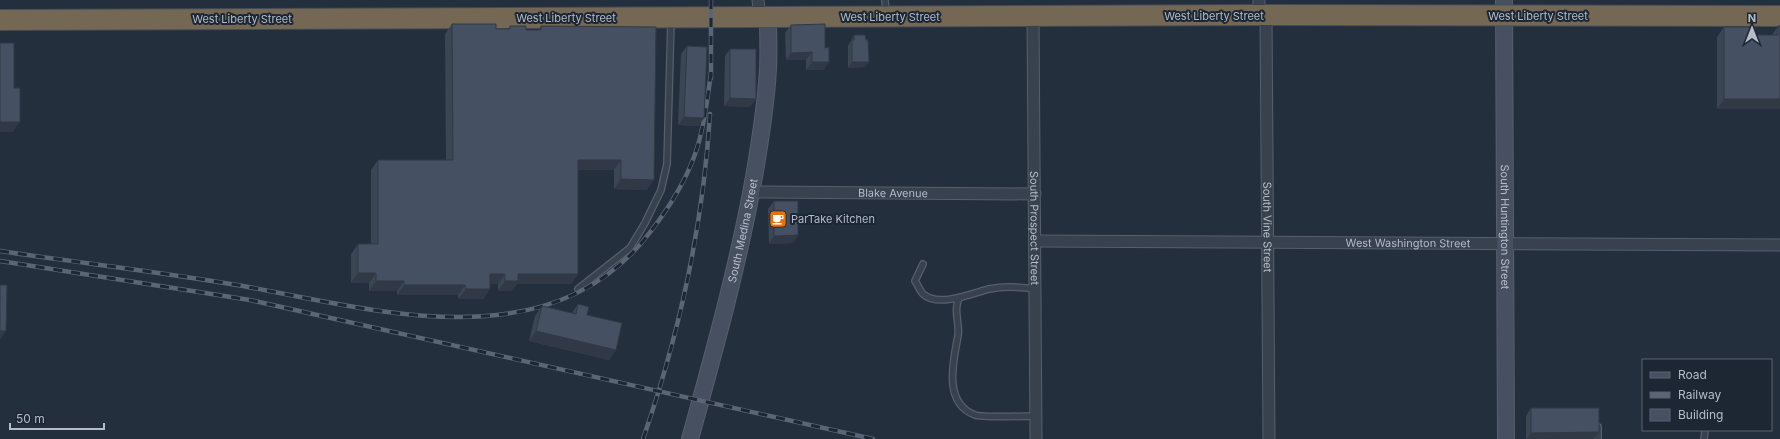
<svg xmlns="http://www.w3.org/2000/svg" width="1780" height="439" font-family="Inter,sans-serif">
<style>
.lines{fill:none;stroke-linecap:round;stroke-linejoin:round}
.lane-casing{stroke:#565f6c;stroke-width:8}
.street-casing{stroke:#565f6c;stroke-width:13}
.secondary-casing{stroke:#565f6c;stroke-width:18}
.highway-casing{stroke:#434c59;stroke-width:22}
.lane{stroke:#38414e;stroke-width:5.5}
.street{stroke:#38414e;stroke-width:11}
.secondary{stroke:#465061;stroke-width:16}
.highway{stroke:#746855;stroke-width:20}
.rail-casing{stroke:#5a6575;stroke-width:4.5}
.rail{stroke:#1d2633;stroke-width:3;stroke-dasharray:9;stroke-linecap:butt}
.wall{fill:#3b4654}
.shaded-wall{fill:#303945}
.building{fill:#455162;stroke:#303945}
.labels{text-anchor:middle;stroke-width:4;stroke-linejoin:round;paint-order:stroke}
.street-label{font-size:11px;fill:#b4bcc9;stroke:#1d2633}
.poi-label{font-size:11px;fill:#b4bcc9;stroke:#1d2633;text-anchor:start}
</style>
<rect width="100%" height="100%" fill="#242f3e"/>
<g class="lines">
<defs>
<g id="lane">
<polyline points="885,0 886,13"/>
<path d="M 923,264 L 915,281 C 918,285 920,291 923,294 C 938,308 973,293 989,289 C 1004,286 1021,287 1035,289"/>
<polyline points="578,289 630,248 645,223 661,190 667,164 671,21"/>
<path d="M 959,298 C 953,311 960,323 958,336 C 953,362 943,403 975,415 C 984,418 1024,416 1036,416"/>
<polyline points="1598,439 1598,427"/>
<polyline points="1704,439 1705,431"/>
</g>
<g id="street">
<polyline points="758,0 760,18"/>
<polyline points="1259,0 1259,16"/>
<path id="s1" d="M 1266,15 L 1269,439"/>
<path id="s2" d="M 1033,17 L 1036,439"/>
<path id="s3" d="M 751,192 L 1035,194"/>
<path id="s4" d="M 1035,241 L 1780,245"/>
</g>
<g id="secondary">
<path id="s5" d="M 1504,0 L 1506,439"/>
<path id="s6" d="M 690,439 C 714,352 738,266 754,177 C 760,142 766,106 768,69 C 769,52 768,35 768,18"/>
</g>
<polyline id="highway" points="0,20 1266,15 1780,16"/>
</defs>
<!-- lane casing -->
<use href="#lane" class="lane-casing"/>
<!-- street casing -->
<use href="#street" class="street-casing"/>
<!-- secondary casing -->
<use href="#secondary" class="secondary-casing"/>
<!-- highway casing -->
<use href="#highway" class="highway-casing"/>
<!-- lane -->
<use href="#lane" class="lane"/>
<!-- street -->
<use href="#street" class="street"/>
<!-- secondary -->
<use href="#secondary" class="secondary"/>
<!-- highway -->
<use href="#highway" class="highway"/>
<defs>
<g id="rail">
<polyline points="711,0 711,78"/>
<path d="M 0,251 C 81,263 162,272 243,286 C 379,311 553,362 651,231 C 668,209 684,184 694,157 C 704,130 707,101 711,73"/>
<polyline points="0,261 250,300 873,439"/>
<path d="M 643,439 C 680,332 703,227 710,114"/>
</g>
</defs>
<!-- rail casing -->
<use href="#rail" class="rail-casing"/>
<!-- rail -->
<use href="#rail" class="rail"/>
</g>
<!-- wall -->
<g class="wall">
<polygon points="452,24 496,29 508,29 510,26 526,30 538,30 541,26 647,190 614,189 614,170 578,170 578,274 571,284 517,284 511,291 498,291 498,284 490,284 490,289 483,299 458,299 458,295 397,295 397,291 369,291 369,283 351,283 351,254 358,244 371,244 371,170 378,160 446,160 445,34"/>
<polygon points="791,25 824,70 806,70 806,60 786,60 785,33"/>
<polygon points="1778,26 1780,109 1717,109 1717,37 1724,27 1755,35 1772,35"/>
<polygon points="854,35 866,40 869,62 865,67 848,68 848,46"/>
<polygon points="687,46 704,118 698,126 678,125 681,54"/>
<polygon points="730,49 756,99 750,107 724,106 725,56"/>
<polygon points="774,201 798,235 793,243 769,244 768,209"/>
<polygon points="578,304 616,350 609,360 529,341 535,316 542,306 572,313"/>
<polygon points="1531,408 1599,432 1594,439 1526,439 1526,416"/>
</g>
<!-- shaded-wall -->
<g class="shaded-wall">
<polygon points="812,52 806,60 786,60 791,53"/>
<polygon points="812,62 829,62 824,70 806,70"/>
<polygon points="852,62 869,62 865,67 848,68"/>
<polygon points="730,98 756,99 750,107 724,106"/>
<polygon points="1724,99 1780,99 1780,109 1717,109"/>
<polygon points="684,117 704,118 698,126 678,125"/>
<polygon points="0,122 20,122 13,132 0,132"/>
<polygon points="578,160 621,160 614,170 571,170"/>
<polygon points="621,179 654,180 647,190 614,189"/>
<polygon points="798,235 793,243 769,244 774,236"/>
<polygon points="358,273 376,273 369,283 351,283"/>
<polygon points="490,274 505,274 498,284 483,284"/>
<polygon points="518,274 578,274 571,284 517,284 511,291 498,291 505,281"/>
<polygon points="376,281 404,281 397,291 369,291"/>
<polygon points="404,285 465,285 458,295 397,295"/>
<polygon points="466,289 490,289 483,299 458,299"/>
<polygon points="0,331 6,331 0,340"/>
<polygon points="536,331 616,350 609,360 529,341"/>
<polygon points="1599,432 1594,439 1527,439 1531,433"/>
</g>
<!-- building -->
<g class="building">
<polygon points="452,24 496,24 496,29 510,29 510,26 526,26 526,30 541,30 541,26 656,27 654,180 621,179 621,160 578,160 578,274 518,274 518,281 505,281 505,274 490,274 490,289 466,289 465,285 404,285 404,281 376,281 376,273 358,273 358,244 378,244 378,160 453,160"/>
<polygon points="825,24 825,48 829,47 829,62 812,62 812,52 791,53 791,25"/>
<polygon points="1778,26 1780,26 1780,99 1724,99 1724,27 1755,27 1755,35 1778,35"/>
<polygon points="854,35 865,35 866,40 868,40 869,62 852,62 852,40 854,40"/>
<polygon points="0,43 14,43 14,88 20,88 20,122 0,122"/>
<polygon points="687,46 707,47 704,118 684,117"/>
<polygon points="730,49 756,49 756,99 730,98"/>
<polygon points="774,201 798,201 798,235 774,236"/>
<polygon points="0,285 7,285 6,331 0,331"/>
<polygon points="578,304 589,307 587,315 622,323 616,350 536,331 542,306 576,314"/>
<polygon points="1531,408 1599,408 1599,432 1531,433"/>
</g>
<!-- icons -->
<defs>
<symbol id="cafe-square" viewBox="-11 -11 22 22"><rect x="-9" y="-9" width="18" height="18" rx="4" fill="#e8710a" stroke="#1d2633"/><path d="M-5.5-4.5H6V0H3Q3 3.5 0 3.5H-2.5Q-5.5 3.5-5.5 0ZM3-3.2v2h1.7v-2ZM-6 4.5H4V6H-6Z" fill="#fff"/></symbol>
</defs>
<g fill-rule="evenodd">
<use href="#cafe-square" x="768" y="209" width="20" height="20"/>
</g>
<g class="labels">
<!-- street labels -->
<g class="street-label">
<text x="1214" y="20">West Liberty Street</text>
<text x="1538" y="20">West Liberty Street</text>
<text x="890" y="21">West Liberty Street</text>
<text x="566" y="22">West Liberty Street</text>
<text x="242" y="23">West Liberty Street</text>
<text dy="4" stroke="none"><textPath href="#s3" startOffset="142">Blake Avenue</textPath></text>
<text dy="4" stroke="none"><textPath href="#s1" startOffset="212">South Vine Street</textPath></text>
<text dy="4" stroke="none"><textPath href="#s5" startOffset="227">South Huntington Street</textPath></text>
<text dy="4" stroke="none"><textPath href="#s2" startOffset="211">South Prospect Street</textPath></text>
<text dy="4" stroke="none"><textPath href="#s6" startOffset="215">South Medina Street</textPath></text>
<text dy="4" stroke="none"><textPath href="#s4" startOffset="373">West Washington Street</textPath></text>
</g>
<!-- poi labels -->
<g class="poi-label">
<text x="791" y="223">ParTake Kitchen</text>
</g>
</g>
<!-- legend -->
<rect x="1642" y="359" width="130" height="72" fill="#1d2633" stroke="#59626f"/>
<rect x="1650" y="372" width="20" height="6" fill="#465061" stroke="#59626f"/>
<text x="1678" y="379" font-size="12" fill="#b4bcc9">Road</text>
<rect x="1650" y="392" width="20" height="6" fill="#5a6575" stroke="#59626f"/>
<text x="1678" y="399" font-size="12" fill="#b4bcc9">Railway</text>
<rect x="1650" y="409" width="20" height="12" fill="#455162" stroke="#59626f"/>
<text x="1678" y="419" font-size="12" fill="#b4bcc9">Building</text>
<!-- north arrow -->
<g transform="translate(1752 28)" stroke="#1d2633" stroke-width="3" paint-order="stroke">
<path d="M0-3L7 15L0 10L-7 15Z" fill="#b4bcc9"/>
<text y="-6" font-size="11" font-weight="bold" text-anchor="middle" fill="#b4bcc9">N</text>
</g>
<!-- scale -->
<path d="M10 423v6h94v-6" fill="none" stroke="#b4bcc9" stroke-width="2"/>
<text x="16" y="423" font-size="12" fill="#b4bcc9" stroke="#1d2633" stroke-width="3" paint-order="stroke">50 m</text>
</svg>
